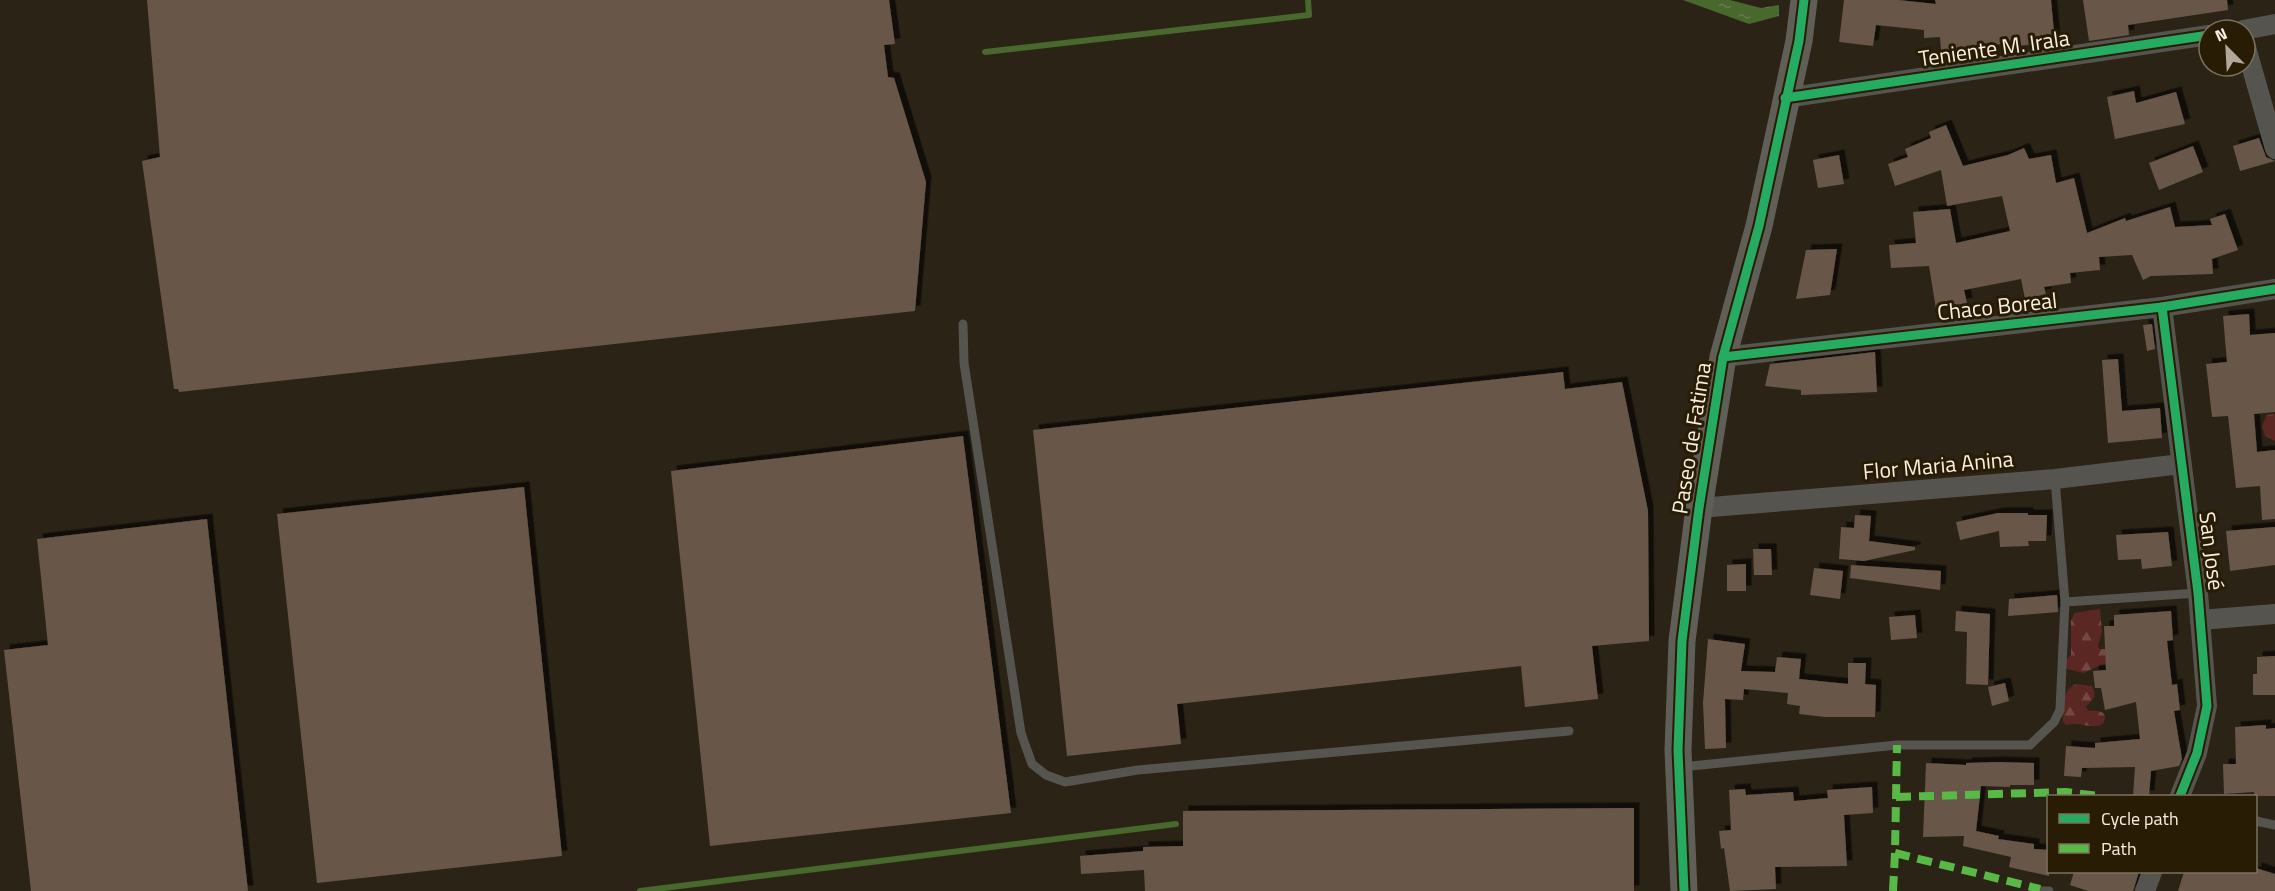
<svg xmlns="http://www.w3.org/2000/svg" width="2275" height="891" font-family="'Titillium Web',sans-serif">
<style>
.forest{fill:url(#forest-firs)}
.water{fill:url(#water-ripples)}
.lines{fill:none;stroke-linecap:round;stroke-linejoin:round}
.stream{stroke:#48682d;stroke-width:6}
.building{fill:#675648;filter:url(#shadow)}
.lane{stroke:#56544e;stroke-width:9}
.street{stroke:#56544e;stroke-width:20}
.secondary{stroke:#5f5e57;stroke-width:27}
.quiet{stroke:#58b947;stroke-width:8;stroke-dasharray:15 8;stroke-linecap:butt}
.cycleway-casing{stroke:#291c04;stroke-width:13}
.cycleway{stroke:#26ab63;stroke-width:9}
.labels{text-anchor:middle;stroke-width:6;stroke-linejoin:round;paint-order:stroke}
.street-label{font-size:22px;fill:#f9f0e1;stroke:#291c04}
</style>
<defs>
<pattern id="forest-firs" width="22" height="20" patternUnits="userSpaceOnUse" patternTransform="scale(1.5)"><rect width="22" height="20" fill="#5b2723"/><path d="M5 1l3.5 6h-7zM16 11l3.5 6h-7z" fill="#734743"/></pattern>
<pattern id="water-ripples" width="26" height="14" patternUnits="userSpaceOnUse" patternTransform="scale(1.5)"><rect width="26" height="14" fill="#48682d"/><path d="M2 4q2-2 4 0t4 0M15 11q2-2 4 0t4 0" fill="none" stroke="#637e4b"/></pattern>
<filter id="shadow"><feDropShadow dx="5.5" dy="-5.5" stdDeviation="0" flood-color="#0009"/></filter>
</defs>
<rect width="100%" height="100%" fill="#2b2316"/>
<!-- forest -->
<g class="forest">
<polygon points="2275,414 2275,441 2265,436 2262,426 2267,415"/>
<polygon points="2100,609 2102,632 2098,646 2100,649 2113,649 2118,663 2100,665 2084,673 2067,669 2065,661 2071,655 2071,621 2074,613"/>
<path d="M 2076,684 L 2092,686 C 2098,697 2093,698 2086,707 L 2088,711 C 2098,710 2110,711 2103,724 C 2090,730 2079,721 2066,725 L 2063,722 C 2062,708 2062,690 2076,684 Z"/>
</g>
<!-- water -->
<polygon class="water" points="1683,0 1730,0 1761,8 1779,5 1779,16 1749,24"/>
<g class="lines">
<!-- stream -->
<g class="stream">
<polyline points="985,52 1309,15 1308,0"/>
<polyline points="640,891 1176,824"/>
</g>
</g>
<!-- building -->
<g class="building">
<polygon points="147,0 889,0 895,44 884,45 888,77 894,78 926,182 915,311 179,392 178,389 174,389 142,161 160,157"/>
<polygon points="1844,0 1898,0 1936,4 1935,0 2051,0 2055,42 2017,46 2017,41 1969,50 1970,58 1942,63 1940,37 1924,38 1924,30 1876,25 1873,46 1839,42"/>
<polygon points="2083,0 2227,0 2228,10 2128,25 2129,35 2089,41"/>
<polygon points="2134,91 2136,103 2176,92 2185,124 2115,139 2107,97"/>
<polygon points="1946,125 1963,166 2008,155 2024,148 2029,159 2051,155 2056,183 2074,178 2087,233 2125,218 2126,221 2170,207 2175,227 2212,225 2210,219 2225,214 2238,250 2212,259 2213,274 2151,276 2143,280 2132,255 2099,257 2100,270 2070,273 2071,283 2044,287 2046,294 2025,299 2021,279 1964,290 1967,303 1936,309 1929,266 1891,268 1889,245 1916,243 1913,212 1950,209 1956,243 2010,231 2002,196 1947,206 1941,170 1895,186 1888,164 1908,157 1905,149 1931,138 1929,132"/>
<polygon points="2259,138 2266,157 2275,161 2240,171 2233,146"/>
<polygon points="2193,146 2203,172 2159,190 2149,163"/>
<polygon points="1839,155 1844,184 1818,188 1813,160"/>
<polygon points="1837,249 1830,295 1796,299 1806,250"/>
<polygon points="2249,314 2250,335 2275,333 2275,412 2254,414 2257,452 2275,450 2275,519 2262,520 2260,486 2236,488 2228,416 2212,417 2206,364 2227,362 2223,316"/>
<polygon points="2152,324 2155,349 2147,351 2143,325"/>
<polygon points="1875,352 1877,392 1801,395 1801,390 1765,386 1770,364"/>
<polygon points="2118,359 2122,411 2160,408 2162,438 2108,443 2102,360"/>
<polygon points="1563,372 1565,389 1622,382 1648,511 1649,641 1592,646 1598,699 1525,707 1521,666 1177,704 1181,744 1067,756 1033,430"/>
<polygon points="963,436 1011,813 710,846 671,471"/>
<polygon points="524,487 562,856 317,883 277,514"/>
<polygon points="1998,513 2028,513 2028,515 2047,515 2046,541 2028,541 2029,546 2000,547 1999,531 1960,540 1956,522"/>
<polygon points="1855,515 1871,516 1869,541 1915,547 1915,550 1864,561 1839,559 1841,527 1854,528"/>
<polygon points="207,519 248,891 31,891 4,650 48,645 37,539"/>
<polygon points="2275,527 2275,565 2230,571 2226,531"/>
<polygon points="2168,532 2172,566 2142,569 2141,559 2118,560 2116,535"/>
<polygon points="1753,549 1771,549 1772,575 1754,575"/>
<polygon points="1746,564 1746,591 1727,591 1727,565"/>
<polygon points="1851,565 1941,571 1940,590 1850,578"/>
<polygon points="1814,568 1843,571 1840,599 1810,595"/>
<polygon points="2057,595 2058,612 2008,616 2009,599"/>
<polygon points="1956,611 1990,614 1988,685 1966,684 1967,632 1955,631"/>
<polygon points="2171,611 2173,640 2167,641 2172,685 2177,684 2180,710 2174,711 2182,759 2179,766 2151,771 2149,796 2133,796 2135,767 2082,768 2081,777 2064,776 2066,746 2095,748 2095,743 2140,739 2136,702 2105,710 2101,688 2095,688 2093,671 2106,670 2104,626 2114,626 2114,615"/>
<polygon points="1915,615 1917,638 1891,640 1889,617"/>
<polygon points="1708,639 1745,644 1741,671 1775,672 1777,657 1801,659 1799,679 1848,684 1848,663 1866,663 1865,684 1876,685 1875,717 1825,717 1799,714 1800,706 1787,704 1788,693 1744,689 1743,700 1725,699 1726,748 1705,749 1703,703"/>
<polygon points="2275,656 2275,695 2253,695 2253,674 2257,674 2257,657"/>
<polygon points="2005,683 2009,701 1992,706 1988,687"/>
<polygon points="2266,725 2266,729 2275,728 2275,796 2254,796 2254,792 2224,794 2223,764 2236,764 2235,727"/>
<polygon points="1998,762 2034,763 2034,785 2010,785 2010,787 1981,786 1976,831 1999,836 1998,839 2034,844 2034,849 2049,850 2049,876 2009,867 2011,857 1963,846 1964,836 1923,837 1926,763 1966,765 1966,763"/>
<polygon points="1872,787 1873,813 1844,815 1847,866 1775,867 1776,889 1730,891 1724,848 1721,849 1719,831 1731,830 1729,790 1745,789 1746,795 1793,792 1794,801 1828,798 1827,790"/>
<polygon points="1634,808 1634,891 1145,891 1144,870 1081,874 1080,856 1143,851 1143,847 1183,846 1183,811"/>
<polygon points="2256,868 2275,874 2275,891 2178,891 2184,872 2256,872"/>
<polygon points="2074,872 2139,872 2133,891 2088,891 2070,885"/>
</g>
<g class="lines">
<!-- lane -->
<g class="lane">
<polyline points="963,324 964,363 1021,733 1032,764 1046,775 1065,782 1138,770 1569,731"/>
<polyline points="2065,602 2198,593"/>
<polyline points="1681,767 1897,745 2030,745 2054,722 2060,710 2065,602 2055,479"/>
<polyline points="2256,821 2275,825"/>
<polyline points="2040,891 2049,891"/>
</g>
<!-- street -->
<g class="street">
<polyline points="2243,30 2275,24"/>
<polyline points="2245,44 2275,149"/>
<polyline points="1785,98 2209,35"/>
<polyline points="2162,307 2198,593 2207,706 2197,753 2180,796"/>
<polyline points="1723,357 2162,307 2275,289"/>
<polyline points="1699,508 2055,479 2181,464"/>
<polyline points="2200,620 2275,614"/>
<polyline points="2145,891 2152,872"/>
</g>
<!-- secondary -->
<polyline class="secondary" points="1684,891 1678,750 1682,641 1699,508 1723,357 1759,226 1799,41 1804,0"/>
<!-- quiet -->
<g class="quiet">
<polyline points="1896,797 2066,792 2099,796"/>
<polyline points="1895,853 2040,889"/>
<polyline points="1893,891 1895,853 1897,745"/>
</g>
<defs>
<g id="cycleway">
<polyline points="1785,98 2209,35"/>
<polyline points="2162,307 2198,593 2207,706 2197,753 2180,796"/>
<polyline points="1723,357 2162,307 2275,289"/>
<polyline points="1684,891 1678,750 1682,641 1699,508 1723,357 1759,226 1799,41 1804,0"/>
</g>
</defs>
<!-- cycleway casing -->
<use href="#cycleway" class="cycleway-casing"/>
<!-- cycleway -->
<use href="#cycleway" class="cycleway"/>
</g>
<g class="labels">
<!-- street labels -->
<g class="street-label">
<text transform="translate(1994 48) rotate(-8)" y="8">Teniente M. Irala</text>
<text transform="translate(1997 306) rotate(-6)" y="8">Chaco Boreal</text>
<text transform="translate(1691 438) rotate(-81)" y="8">Paseo de Fatima</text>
<text transform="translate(1938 465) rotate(-5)" y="8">Flor Maria Anina</text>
<text transform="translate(2212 551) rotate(83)" y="8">San José</text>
</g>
</g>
<!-- legend -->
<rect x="2047" y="795" width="210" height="78" fill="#291c04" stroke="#7c715c" stroke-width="1.5"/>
<rect x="2059" y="814" width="30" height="9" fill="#26ab63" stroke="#7c715c" stroke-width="1.5"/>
<text x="2101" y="825" font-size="18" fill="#f9f0e1">Cycle path</text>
<rect x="2059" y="844" width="30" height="9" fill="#58b947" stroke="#7c715c" stroke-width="1.5"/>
<text x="2101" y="855" font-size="18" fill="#f9f0e1">Path</text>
<!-- north arrow -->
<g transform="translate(2227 48) rotate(336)"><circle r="28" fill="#291c04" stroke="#7c715c" stroke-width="1.5"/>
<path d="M0-4.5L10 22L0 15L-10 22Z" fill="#b1a89a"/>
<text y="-9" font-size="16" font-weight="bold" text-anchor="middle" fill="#f9f0e1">N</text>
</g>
</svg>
